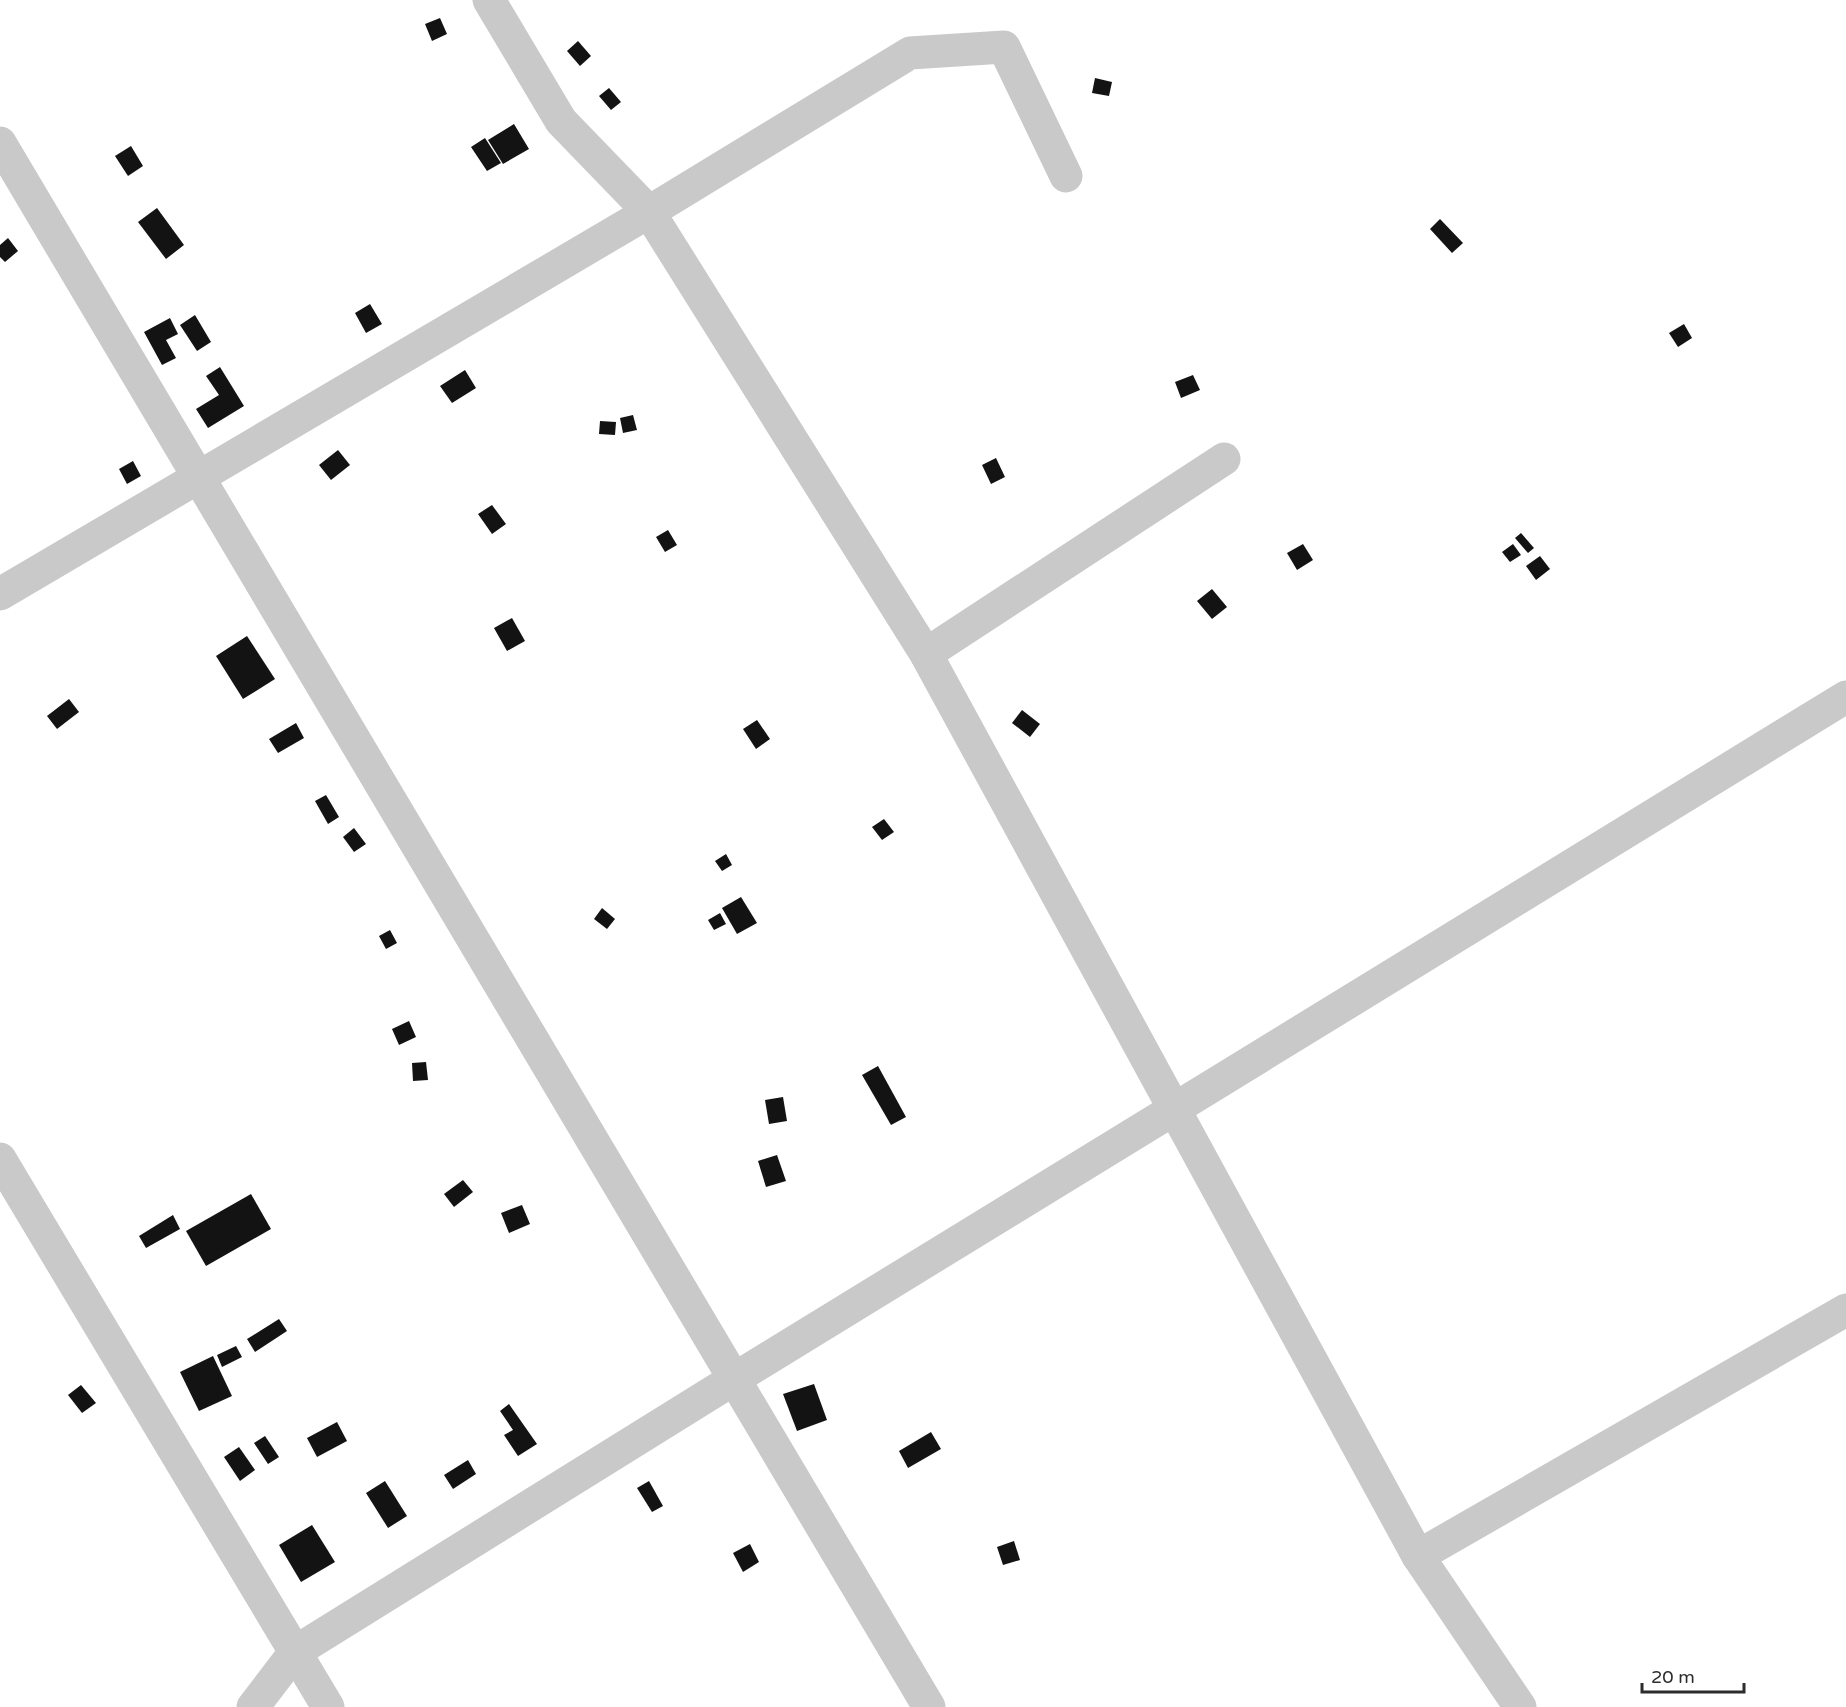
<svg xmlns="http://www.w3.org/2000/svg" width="1846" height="1707" font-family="'Varela Round',sans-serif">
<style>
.building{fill:#131313}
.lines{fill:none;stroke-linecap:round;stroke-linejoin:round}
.minor{stroke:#c9c9c9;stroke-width:33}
</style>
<rect width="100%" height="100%" fill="#fff"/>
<!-- building -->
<g class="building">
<polygon points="440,18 447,34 432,41 425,24"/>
<polygon points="578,41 591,56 580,66 567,51"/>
<polygon points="1095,78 1112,82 1109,96 1092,93"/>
<polygon points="609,88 621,102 611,110 599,96"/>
<polygon points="514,124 529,149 503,164 488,140"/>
<polygon points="485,138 501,163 487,171 471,147"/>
<polygon points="131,146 143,166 128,176 115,156"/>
<polygon points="157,208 184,245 166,259 138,222"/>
<polygon points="1440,219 1463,243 1452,253 1430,229"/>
<polygon points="8,238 18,251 5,262 0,257 0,245"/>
<polygon points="370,304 382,324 366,333 355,313"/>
<polygon points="195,315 211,342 197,351 180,325"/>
<polygon points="170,318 178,334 166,340 176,358 162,365 144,332"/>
<polygon points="1684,324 1692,338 1678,347 1669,333"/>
<polygon points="220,367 244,406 208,428 196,409 219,395 206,376"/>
<polygon points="465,370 476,388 452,403 440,386"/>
<polygon points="1193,375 1200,390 1181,398 1175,382"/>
<polygon points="633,415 637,430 623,433 620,418"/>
<polygon points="600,421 616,422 615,435 599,434"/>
<polygon points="338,450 350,465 331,480 319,465"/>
<polygon points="996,458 1005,477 991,484 982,465"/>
<polygon points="133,461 141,476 127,484 119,469"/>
<polygon points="492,505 506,524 492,534 478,514"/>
<polygon points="668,530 677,545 665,552 656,537"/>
<polygon points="1521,533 1534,548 1528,553 1515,538"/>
<polygon points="1303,544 1313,560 1297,570 1287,553"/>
<polygon points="1513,544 1521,555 1510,562 1502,552"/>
<polygon points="1540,556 1550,569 1536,580 1526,566"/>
<polygon points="1212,589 1227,607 1212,619 1197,601"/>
<polygon points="512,618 525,641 507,651 494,628"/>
<polygon points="247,636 275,679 243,699 216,656"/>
<polygon points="69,699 79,712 57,729 47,716"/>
<polygon points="1022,710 1040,724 1030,737 1012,723"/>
<polygon points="757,720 770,739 756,749 743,729"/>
<polygon points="296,723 304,738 278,753 269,739"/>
<polygon points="326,795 339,817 328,824 315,801"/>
<polygon points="884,819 894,832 882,840 872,827"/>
<polygon points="354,828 366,844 354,852 343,837"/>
<polygon points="726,854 732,865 722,871 715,861"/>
<polygon points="741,897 757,923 737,934 722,908"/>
<polygon points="602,908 615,919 607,929 594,919"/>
<polygon points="720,913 726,924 714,930 708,920"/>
<polygon points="390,930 397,943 386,949 379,936"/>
<polygon points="409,1021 416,1037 399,1045 392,1029"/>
<polygon points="426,1062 428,1080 413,1081 412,1063"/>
<polygon points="878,1066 906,1117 891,1125 862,1075"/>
<polygon points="783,1097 787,1121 769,1124 765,1100"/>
<polygon points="777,1155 786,1181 766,1187 758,1161"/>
<polygon points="463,1180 473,1192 454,1207 444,1194"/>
<polygon points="251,1194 271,1229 206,1266 186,1231"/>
<polygon points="522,1205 530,1224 509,1233 501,1213"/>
<polygon points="173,1215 180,1229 146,1248 139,1236"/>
<polygon points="279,1319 287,1331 255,1352 247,1339"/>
<polygon points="236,1346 242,1357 222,1367 217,1355"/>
<polygon points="213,1356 232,1396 199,1411 180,1372"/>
<polygon points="814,1384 827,1420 797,1431 783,1394"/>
<polygon points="81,1385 96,1403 82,1413 68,1395"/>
<polygon points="509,1404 537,1444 518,1456 504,1435 513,1430 500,1411"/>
<polygon points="337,1422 347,1441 317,1457 307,1438"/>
<polygon points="931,1432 941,1449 908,1468 899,1451"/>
<polygon points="265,1436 279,1457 268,1464 254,1443"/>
<polygon points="239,1447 255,1470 240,1481 224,1457"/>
<polygon points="468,1460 476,1474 453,1489 444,1475"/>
<polygon points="385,1481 407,1516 388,1528 366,1493"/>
<polygon points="649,1481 663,1506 652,1512 637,1488"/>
<polygon points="312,1525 335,1562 301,1582 279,1545"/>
<polygon points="1014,1541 1020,1560 1003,1565 997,1547"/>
<polygon points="750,1544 759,1562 743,1572 733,1553"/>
</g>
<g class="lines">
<!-- minor -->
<g class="minor">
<polyline points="489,0 561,121 649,212 926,654 1418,1556 1520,1707"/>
<polyline points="0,143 929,1707"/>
<polyline points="0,594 649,212 910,53 1004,47 1066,176"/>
<polyline points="926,654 1224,459"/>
<polyline points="0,1159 328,1707"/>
<polyline points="1418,1556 1846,1310"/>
<polyline points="253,1707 295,1652 734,1379 1846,697"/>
</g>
</g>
<!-- scale -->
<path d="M1642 1683v9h102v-9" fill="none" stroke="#2c2c2c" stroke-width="3"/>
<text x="1651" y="1683" font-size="18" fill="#2c2c2c" stroke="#ffffff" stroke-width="4.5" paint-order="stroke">20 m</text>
</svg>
